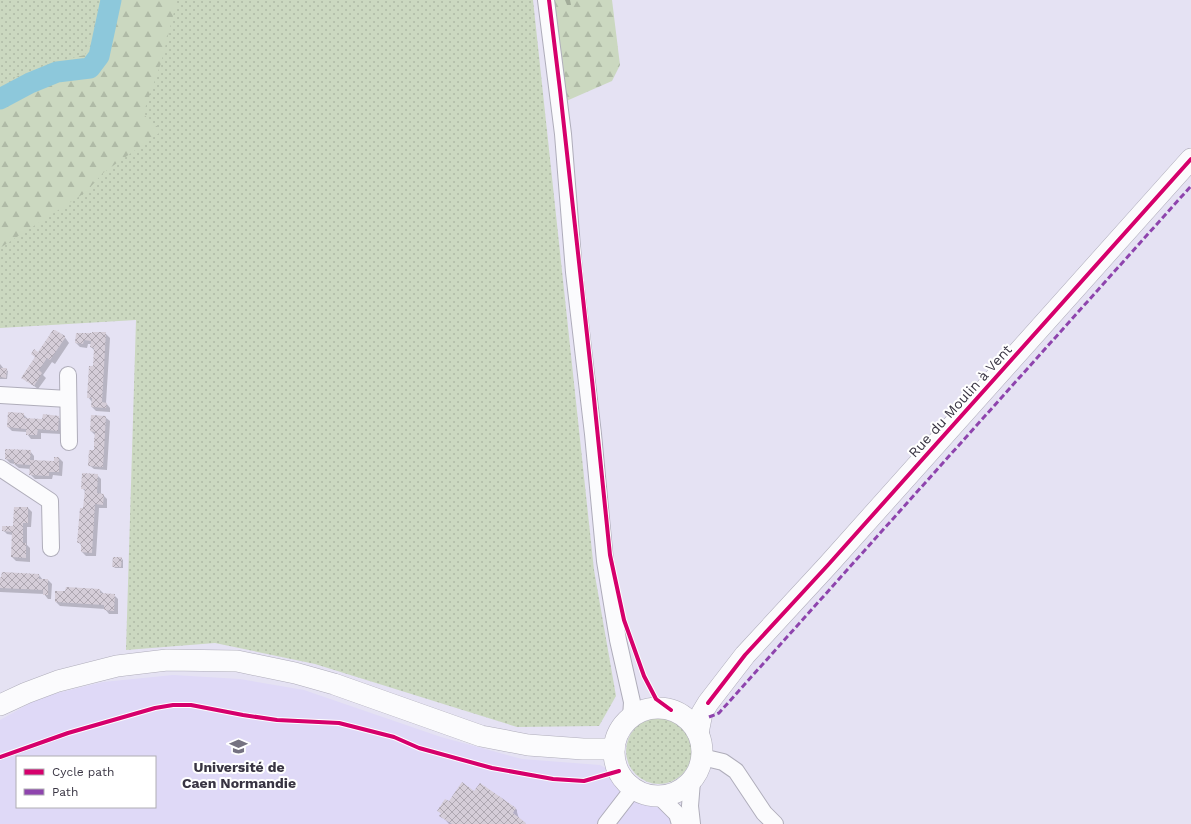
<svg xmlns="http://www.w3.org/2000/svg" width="1191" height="824" font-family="'Work Sans',sans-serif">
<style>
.built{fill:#dfd9f7;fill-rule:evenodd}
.grass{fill:url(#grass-dots)}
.forest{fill:url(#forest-firs)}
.shadow{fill:#0003}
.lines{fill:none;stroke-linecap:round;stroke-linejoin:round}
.river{stroke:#8dc8db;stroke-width:21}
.building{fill:url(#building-cross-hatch)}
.minor-casing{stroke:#afadba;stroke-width:18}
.major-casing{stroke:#afadba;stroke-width:22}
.minor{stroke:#fbfbfd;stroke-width:16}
.major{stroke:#fbfbfd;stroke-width:21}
.quiet{stroke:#8e44ad;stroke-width:3;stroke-dasharray:6 3;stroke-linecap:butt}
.cycleway-casing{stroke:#fff;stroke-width:6}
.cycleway{stroke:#d6006c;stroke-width:4}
.labels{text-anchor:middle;stroke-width:4;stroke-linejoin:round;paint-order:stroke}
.street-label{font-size:14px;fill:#393543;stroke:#fff}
.poi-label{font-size:14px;font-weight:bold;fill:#393543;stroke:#fff}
</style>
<defs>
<pattern id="grass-dots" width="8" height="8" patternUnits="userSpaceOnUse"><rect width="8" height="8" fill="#cbd8c0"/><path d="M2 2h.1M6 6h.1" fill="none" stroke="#afbaa6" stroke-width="1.8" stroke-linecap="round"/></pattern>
<pattern id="forest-firs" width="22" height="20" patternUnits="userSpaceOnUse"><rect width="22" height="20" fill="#cbd8c0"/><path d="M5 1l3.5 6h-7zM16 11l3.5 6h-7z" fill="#afbaa6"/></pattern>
<pattern id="building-cross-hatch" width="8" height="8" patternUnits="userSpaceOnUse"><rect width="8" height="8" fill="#d5cdd8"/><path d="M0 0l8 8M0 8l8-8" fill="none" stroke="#aea7b1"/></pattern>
</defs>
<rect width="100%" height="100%" fill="#e5e2f3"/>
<!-- built -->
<path class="built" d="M 173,675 L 240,679 L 304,690 L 441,737 L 522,759 L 600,765 L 606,768 L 608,776 L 650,801 L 656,802 L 675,824 L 0,824 L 0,720 L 41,697 L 103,682 ZM 17,757 L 155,757 L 155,807 L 17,807 Z"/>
<!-- grass -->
<g class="grass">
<polygon points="0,0 533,0 594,570 616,696 599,726 517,727 315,664 215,643 126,650 136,320 0,328"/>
<circle cx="659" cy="751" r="33"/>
</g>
<!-- forest -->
<g class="forest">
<polygon points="100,0 177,0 161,63 143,114 162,131 103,173 86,192 0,248 0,91 16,77 54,62 85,55 98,14"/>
<polygon points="554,0 612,0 620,65 612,81 564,102"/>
</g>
<!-- shadow -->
<g class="shadow">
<polygon points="565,0 570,0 571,5 567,5"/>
<polygon points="105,333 110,338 106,403 110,408 110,412 96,411 92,407 92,402 88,397 94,368 95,351 91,347 92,344 88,344 87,348 80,347 76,343 76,334"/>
<polygon points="64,336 69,343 55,364 52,362 43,375 46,378 38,389 22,377 39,353"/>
<polygon points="0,364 4,369 8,371 7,379 0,379"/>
<polygon points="23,414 28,419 43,420 58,417 63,421 62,434 41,433 41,439 31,439 27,434 27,432 12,431 8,427"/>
<polygon points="105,417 110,421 107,470 94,469 89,465 95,451 95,435 91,431"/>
<polygon points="6,450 30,451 34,456 34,461 55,462 59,458 63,462 62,476 53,475 52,479 35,479 30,474 31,469 19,468 14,464 10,463 6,459"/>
<polygon points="97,475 101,479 101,495 103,495 107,499 107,508 99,508 96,556 86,556 82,552 82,546 78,542 84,509 86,492 82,488"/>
<polygon points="28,508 32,512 31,527 27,527 27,545 30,548 30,562 16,561 12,557 13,535 7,534 3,530 13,527"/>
<polygon points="121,558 123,560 123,568 115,568 113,566"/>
<polygon points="39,575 43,580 48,580 52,584 51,599 48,599 44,594 0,592 0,597 0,578"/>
<polygon points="100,590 104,594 114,595 118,599 118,614 109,614 105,609 60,606 56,602"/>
<polygon points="475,792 492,792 516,809 517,810 517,812 519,819 526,824 449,824 441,815 442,814 438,811 449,802"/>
</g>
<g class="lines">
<!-- river -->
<polyline class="river" points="0,99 30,83 57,72 90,68 99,56 111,0"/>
</g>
<!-- building -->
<g class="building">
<polygon points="53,330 55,330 65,336 65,338 50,360 47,358 39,370 42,373 34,386 21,378 35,357 31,354 34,349 38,352"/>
<polygon points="92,332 106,332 102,402 107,403 106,408 91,407 92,398 87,398 89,366 93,366 94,348 90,347 91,341 84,340 83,344 75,343 76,333 92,333"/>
<polygon points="0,368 7,368 6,378 0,377"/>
<polygon points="8,412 24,413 24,418 42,419 43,414 59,416 58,431 38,429 37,435 26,435 26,429 7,427"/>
<polygon points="91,415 106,416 103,467 88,466 89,450 94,450 94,441 95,432 90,431"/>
<polygon points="5,449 31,450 30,460 54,461 54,457 59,457 59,472 49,472 49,476 29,475 30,465 14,464 14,460 5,459"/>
<polygon points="82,473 98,474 97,493 104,494 103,505 95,504 92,553 81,552 81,543 77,543 80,508 83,508 84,499 85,489 81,489"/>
<polygon points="14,507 28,507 28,523 23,523 23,543 26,543 26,558 11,557 12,532 2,531 2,526 13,526"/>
<polygon points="113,557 122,557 121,567 112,567"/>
<polygon points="2,572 39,574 39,579 48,579 48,595 43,595 43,590 0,588 0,577 1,577"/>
<polygon points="66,587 100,589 100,593 115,594 114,611 104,610 104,605 55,602 55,591 65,591"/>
<polygon points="462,782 474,791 480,783 516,808 513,813 526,823 525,824 452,824 439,816 441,813 437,811 445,799 449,801"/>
</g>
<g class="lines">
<defs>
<g id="minor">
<polyline points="546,0 563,134 574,272 593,434 605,561 618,640 632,702 631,718"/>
<polyline points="68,375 69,442"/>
<polyline points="0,395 68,399"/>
<polyline points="0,468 50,501 51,548"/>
<polyline points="702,757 723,762 736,771 764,813 775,824"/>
<polyline points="659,796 677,814 680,824"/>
<polyline points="606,824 633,789"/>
<polyline points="692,824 690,806 692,781"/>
</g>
<g id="major">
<polyline points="0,705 26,693 58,681 117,666 167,660 237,661 295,673 334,684 481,736 528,745 583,749 614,749"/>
<circle cx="658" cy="752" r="44"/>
<polyline points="698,733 702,713 708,703 745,655 828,565 1191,159"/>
</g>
</defs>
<!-- minor casing -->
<use href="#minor" class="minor-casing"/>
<!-- major casing -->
<use href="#major" class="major-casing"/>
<!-- minor -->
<use href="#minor" class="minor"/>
<!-- major -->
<use href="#major" class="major"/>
<!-- quiet -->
<polyline class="quiet" points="709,717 719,713 1191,186"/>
<defs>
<g id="cycleway">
<polyline points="549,0 560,90 593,389 610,555 624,620 644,676 656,699 671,710"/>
<polyline points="708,703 745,655 828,565 1191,159"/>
<polyline points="0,757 68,733 155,708 173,705 191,705 243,715 277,720 339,723 394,737 419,748 492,768 553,779 584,781 619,771"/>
</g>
</defs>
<!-- cycleway casing -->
<use href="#cycleway" class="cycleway-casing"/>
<!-- cycleway -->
<use href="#cycleway" class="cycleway"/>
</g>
<!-- icons -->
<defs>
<symbol id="university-bare" viewBox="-9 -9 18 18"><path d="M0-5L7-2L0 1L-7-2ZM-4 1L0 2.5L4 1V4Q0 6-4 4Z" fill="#757281" stroke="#fff" stroke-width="2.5" paint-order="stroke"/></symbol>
</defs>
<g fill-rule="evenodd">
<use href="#university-bare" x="226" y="734" width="25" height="25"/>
</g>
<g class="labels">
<!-- street labels -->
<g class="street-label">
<text transform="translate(960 401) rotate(-48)" y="5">Rue du Moulin à Vent</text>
</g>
<!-- poi labels -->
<g class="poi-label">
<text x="239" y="772">Université de<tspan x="239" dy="16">Caen Normandie</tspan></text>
</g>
</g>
<!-- legend -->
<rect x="16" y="756" width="140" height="52" fill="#ffffff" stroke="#b0aeb4"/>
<rect x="24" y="769" width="20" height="6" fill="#d6006c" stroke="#b0aeb4"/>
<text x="52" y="776" font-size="12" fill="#393543">Cycle path</text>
<rect x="24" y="789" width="20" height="6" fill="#8e44ad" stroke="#b0aeb4"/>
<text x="52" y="796" font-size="12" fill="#393543">Path</text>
</svg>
